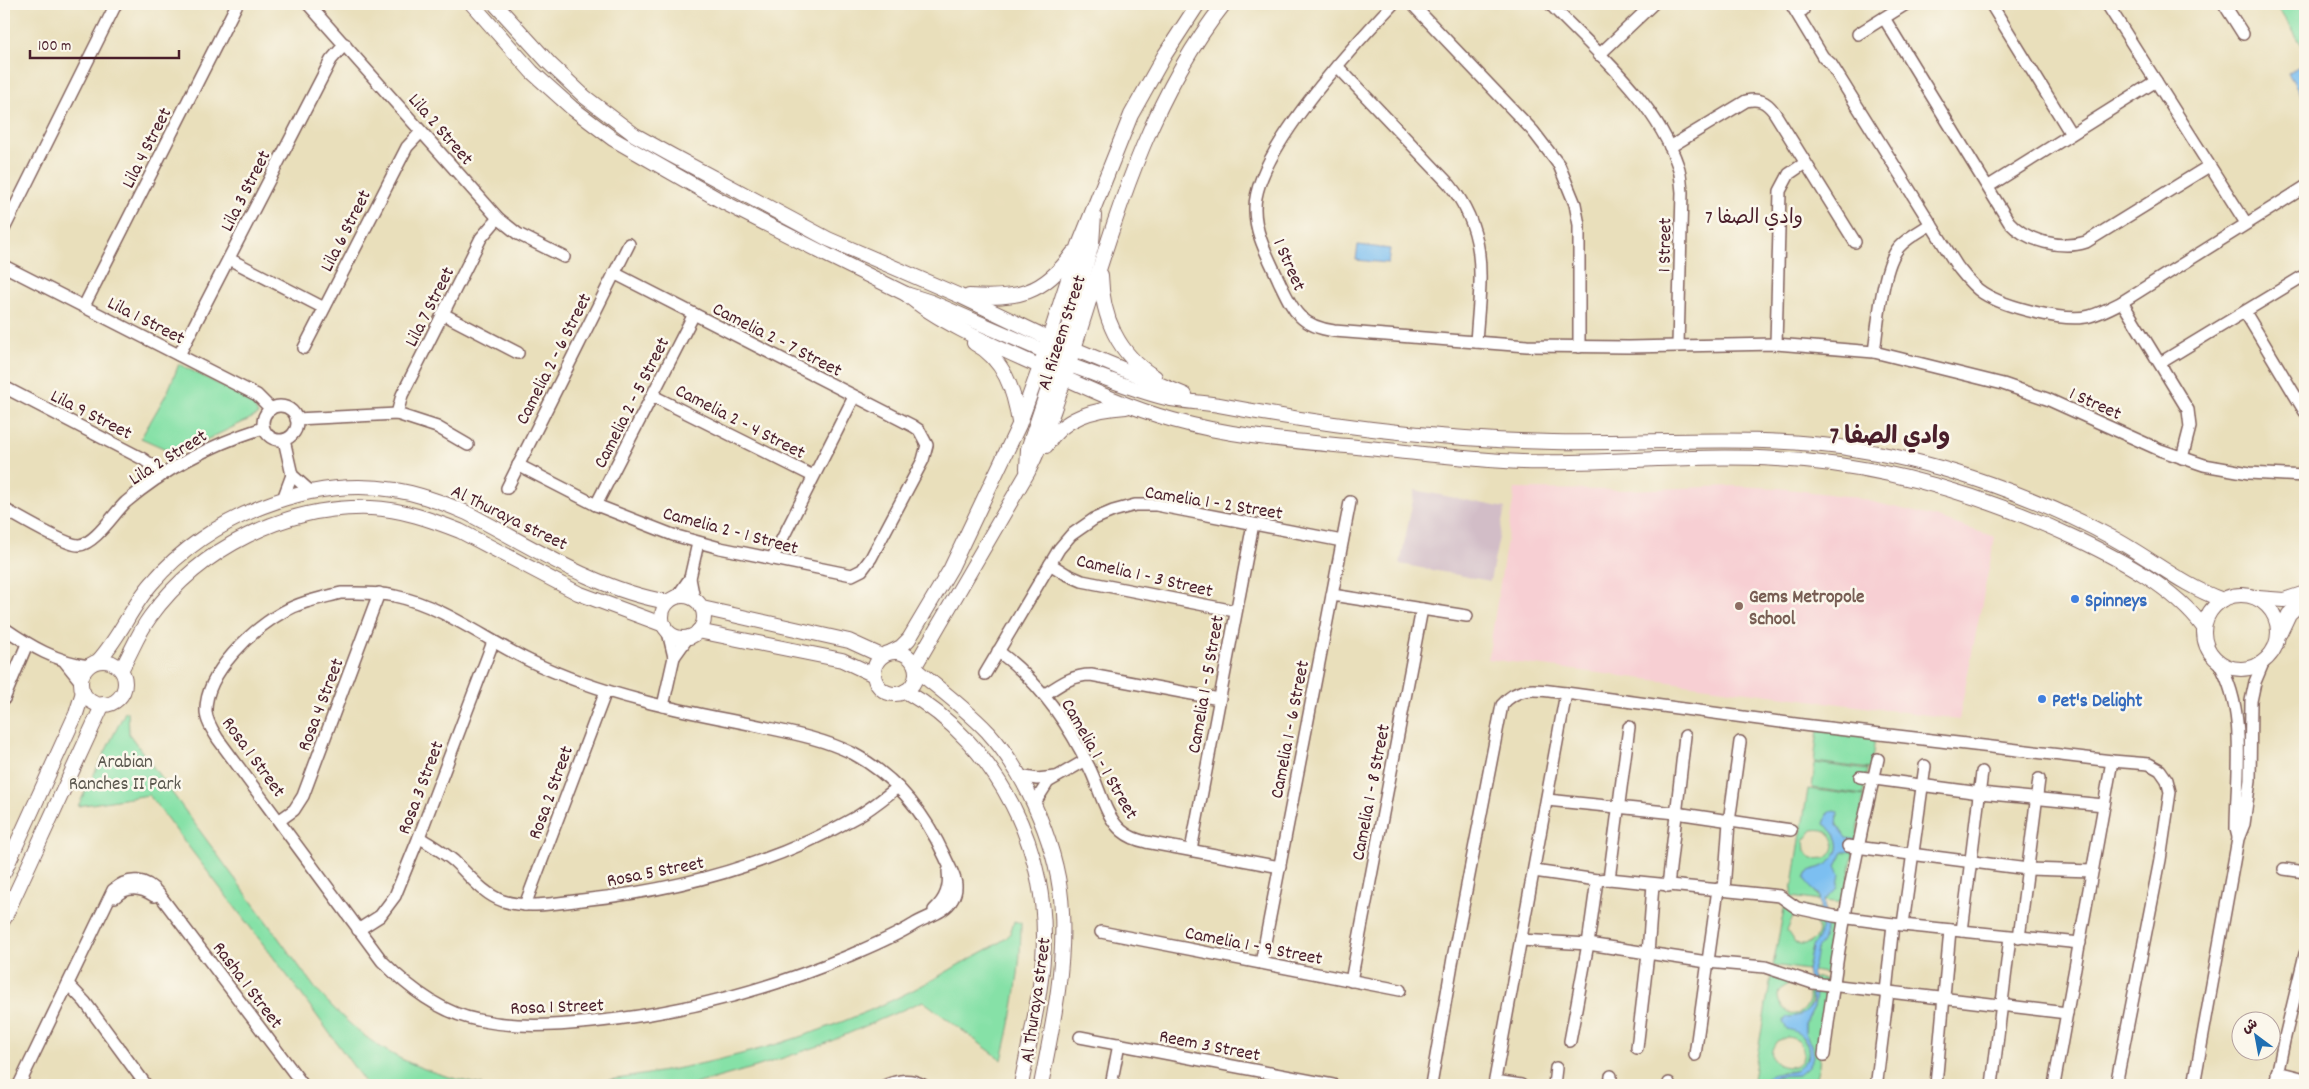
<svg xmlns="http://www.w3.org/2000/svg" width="2309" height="1089" font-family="Dekko,'Playpen Sans Arabic',sans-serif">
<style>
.built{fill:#f7cfd3}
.industrial{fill:#d2bdc7}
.green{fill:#86e1a7;stroke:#688069;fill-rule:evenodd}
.water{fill:#7bbff1;stroke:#626f8e}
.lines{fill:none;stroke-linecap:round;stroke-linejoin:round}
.minor-casing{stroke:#82625d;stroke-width:14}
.tertiary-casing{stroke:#82625d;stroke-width:16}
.minor{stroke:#fff;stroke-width:11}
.tertiary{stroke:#fff;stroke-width:14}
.shop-dot{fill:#3f7fe0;stroke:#fbf7ec;stroke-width:2}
.education-dot{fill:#8d6e63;stroke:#fbf7ec;stroke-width:2}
.labels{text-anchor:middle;stroke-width:5;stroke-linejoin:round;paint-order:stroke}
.street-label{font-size:19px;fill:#4a1f2b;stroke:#fbf7ec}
.education-label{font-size:19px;font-weight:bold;fill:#785e54;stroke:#fbf7ec;text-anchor:start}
.shop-label{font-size:19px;font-weight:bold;fill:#366cbe;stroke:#fbf7ec;text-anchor:start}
.park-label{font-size:19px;fill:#5c5950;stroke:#fbf7ec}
.neighbourhood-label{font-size:20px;fill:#4a1f2b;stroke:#fbf7ec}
.district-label{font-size:24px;font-weight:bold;fill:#4a1f2b;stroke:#fbf7ec}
</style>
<rect width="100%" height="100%" fill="#fbf7ec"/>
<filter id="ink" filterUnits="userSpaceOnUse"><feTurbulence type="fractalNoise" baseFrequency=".02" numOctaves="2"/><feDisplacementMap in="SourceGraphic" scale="10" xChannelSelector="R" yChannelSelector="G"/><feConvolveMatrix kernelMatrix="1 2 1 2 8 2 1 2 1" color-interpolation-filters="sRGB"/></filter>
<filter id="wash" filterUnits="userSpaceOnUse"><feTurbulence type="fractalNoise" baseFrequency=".0096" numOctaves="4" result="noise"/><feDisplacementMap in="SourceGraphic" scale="20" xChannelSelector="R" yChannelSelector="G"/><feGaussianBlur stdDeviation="1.12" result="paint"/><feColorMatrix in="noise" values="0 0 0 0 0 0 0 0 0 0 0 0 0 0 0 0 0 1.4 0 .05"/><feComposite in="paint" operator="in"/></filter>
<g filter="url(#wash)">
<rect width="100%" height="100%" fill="#e9dfbb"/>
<!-- built -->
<polygon class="built" points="1734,486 1779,488 1853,497 1935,517 1995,537 1959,719 1488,659 1515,489 1627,490"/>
<!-- industrial -->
<polygon class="industrial" points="1415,490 1505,508 1490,581 1400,564"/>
<!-- green -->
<g class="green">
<polygon points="2276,4 2305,4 2305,45 2303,47"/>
<polygon points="179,364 253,402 258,415 177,454 141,438 168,391"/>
<path d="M 125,712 L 128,712 L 129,734 L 315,988 C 367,1047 406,1069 482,1085 L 367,1085 L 299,991 L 149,795 L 78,806 Z"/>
<polygon points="1818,729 1875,737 1871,769 1814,762"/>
<polygon points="1815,763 1867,770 1863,795 1812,788"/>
<path d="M 1808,789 L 1864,796 L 1856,840 L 1846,839 L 1837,824 L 1838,815 L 1833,811 L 1828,813 L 1824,824 C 1840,834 1845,852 1827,864 C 1821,868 1814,869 1808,872 L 1805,878 C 1809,886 1818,892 1820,901 L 1791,897 ZM 1813,830 C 1832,826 1842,847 1826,858 L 1812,859 L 1805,851 L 1804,841 Z"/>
<polygon points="1854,851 1843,903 1824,901 1832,894 1837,871 1836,866 1843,852"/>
<path d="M 1785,904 L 1819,909 L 1822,927 L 1821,934 L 1812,947 L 1807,970 L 1773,965 ZM 1802,914 C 1829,921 1818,950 1795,943 L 1787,931 L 1793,917 Z"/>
<path d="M 1841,914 L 1829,974 L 1813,971 C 1814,964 1814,957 1817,950 C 1821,937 1826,934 1824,919 Z"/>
<path d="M 1014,921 L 1021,923 C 1021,971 1013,1014 1002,1060 L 923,1001 L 822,1045 L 756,1067 L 692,1085 L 571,1085 C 708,1069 841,1036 960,964 C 969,959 1004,942 1009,935 C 1011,931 1013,925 1014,921 Z"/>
<path d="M 1772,971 L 1810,986 C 1815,1001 1809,1020 1790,1017 L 1808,1047 C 1810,1058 1804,1064 1796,1071 L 1782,1072 L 1762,1082 L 1761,1085 L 1752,1085 ZM 1793,983 L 1803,985 C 1808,990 1811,996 1808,1003 C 1796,1034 1757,990 1793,983 ZM 1787,1037 C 1793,1038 1800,1040 1802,1047 C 1812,1078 1754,1070 1777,1041 Z"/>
<path d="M 1812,977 L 1829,980 L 1819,1065 L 1814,1085 L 1790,1085 L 1781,1082 L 1764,1085 C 1775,1071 1794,1079 1807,1068 L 1811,1045 L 1805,1033 L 1805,1024 L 1814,1007 L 1816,994 Z"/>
</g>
<!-- water -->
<g class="water">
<polygon points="2304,63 2305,64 2305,101 2288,73"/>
<polygon points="1358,245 1390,249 1388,263 1356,260"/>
<path d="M 1833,811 L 1838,812 L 1837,825 L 1846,838 L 1856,840 L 1854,851 L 1843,852 L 1836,866 L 1840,874 L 1837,889 L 1824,901 L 1826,929 L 1822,942 L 1817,949 L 1812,977 L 1816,994 L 1814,1007 L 1805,1024 L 1805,1033 L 1811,1045 L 1813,1057 L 1807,1068 L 1799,1075 L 1776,1076 L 1764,1085 L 1761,1085 C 1770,1070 1782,1074 1796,1071 L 1808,1058 C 1811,1042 1801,1032 1787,1029 L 1783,1022 L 1787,1017 C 1800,1016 1807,1015 1813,1002 L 1807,970 L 1812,947 L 1817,940 L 1822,927 L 1819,895 L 1808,885 L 1805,878 L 1808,872 C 1814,869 1821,868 1827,864 C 1845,852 1840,834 1824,824 L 1828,813 Z"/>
</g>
</g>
<g filter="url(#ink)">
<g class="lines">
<defs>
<g id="minor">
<polyline points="308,4 498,218 518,234 564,257"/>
<path d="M 1393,4 C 1354,45 1254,153 1255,209 C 1255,235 1269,258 1279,281 C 1293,310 1299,326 1334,331 L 1527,346 L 1629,347 L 1776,344 L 1874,352 L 2003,384 L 2047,399 L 2160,450 L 2204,465 L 2249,473 L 2305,476"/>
<polyline points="1412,4 1533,131 1559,165 1575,204 1579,225 1579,347"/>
<path d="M 1550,4 C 1596,52 1656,101 1678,166 C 1681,174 1681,184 1682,192 L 1678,345"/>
<path d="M 1791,4 L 1823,57 L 1831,64 L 1957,266 C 1965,276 1972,286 1983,293 C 2005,307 2066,323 2090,316 C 2101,313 2112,307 2122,302 L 2305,187"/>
<polyline points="1991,4 2071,134"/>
<polyline points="2107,4 2246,223"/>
<polyline points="2224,4 2243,34"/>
<polyline points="1803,10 1804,4"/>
<path d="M 1884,18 L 2009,222 C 2026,241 2062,250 2086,242 L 2209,166"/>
<polyline points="1858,34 1906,4"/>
<polyline points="1599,55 1653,4"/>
<path d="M 1337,66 L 1450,185 C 1490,235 1480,282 1476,342"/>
<path d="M 1670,147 L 1746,101 C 1758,98 1766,101 1774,112 L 1855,242"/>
<polyline points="1989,186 2156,81"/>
<polyline points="4,229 116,4"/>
<polyline points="229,259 324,308"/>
<polyline points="4,266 257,395 271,409"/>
<polyline points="2122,302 2188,410 2190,427 2182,458"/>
<polyline points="84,306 237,4"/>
<polyline points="2245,312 2305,412"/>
<polyline points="443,314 518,353"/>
<polyline points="1776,344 1780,191 1789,174 1805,163"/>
<polyline points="304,348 407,147 421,132"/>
<path d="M 1874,352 C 1878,325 1882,267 1899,247 C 1908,237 1920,231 1931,224"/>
<polyline points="179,355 331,60 345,44"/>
<polyline points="2160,363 2305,275"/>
<polyline points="4,387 143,459 150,464 158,478"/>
<polyline points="653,396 813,476"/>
<circle cx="280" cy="423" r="17"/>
<polyline points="397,414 402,395 481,238 498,218"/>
<polyline points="296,419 397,414 437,427 468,445"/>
<polyline points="284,440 292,475 311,492"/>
<polyline points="518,465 596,505 673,535 720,548 852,575 862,570 871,558 923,460 927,445 919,430 913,426 614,273"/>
<polyline points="507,488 629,244"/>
<polyline points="283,499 292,475"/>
<polyline points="596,505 694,314"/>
<path d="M 4,509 C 17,516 67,546 79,545 C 95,544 114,513 126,502 C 166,468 213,444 263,428"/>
<polyline points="772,559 854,397"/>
<polyline points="1050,564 1066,574 1082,581 1235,611"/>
<path d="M 341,593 C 360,593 378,592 395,596 C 443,606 485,639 528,660 C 565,678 604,691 643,701 C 684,712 726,719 768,728 C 797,734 825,740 852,753 C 895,776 925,813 945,857 C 951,871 962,884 952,900 C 945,913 925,917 913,925 C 892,938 869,947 846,957 C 765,991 680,1013 592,1022 C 553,1026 516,1028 478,1020 C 440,1013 408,987 382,961 L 218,739 C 213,731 206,721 206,711 C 205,673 253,629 283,612 C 302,601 322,598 341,593 Z"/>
<polyline points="1332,595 1467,616"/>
<polyline points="677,597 690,578"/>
<polyline points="694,599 690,578 698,543"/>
<path d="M 4,628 C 30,646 57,662 89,666"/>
<path d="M 998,651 C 1038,681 1068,723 1089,767 C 1099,786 1105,817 1122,831 C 1129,837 1137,840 1146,842 L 1280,867"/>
<polyline points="674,657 689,636"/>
<polyline points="65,662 81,682"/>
<path d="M 2219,663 C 2248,713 2236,774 2236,829 L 2238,837"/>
<polyline points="985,674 1059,549 1071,535 1094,519 1113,511 1135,505 1156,505 1342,541"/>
<path d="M 1044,695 C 1059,685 1072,675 1091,675 L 1219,699"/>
<polyline points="4,699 27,644"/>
<polyline points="663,706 674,657 668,632"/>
<polyline points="1019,776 1037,779 1055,777"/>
<polyline points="1860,777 1980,793 2104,805"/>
<polyline points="1547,800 1676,813 1791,830"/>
<polyline points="1034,804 1048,782 1086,760"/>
<polyline points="280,820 294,810 303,796 379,593"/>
<path d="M 419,837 C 431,845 443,852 454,861 C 469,875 483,894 503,901 C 529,909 556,903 582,900 C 678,890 774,864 858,816 C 872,808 885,797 898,787"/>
<polyline points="1848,846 2028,869 2092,871"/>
<polyline points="1191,850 1253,524"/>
<polyline points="2284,869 2305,872"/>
<polyline points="1534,871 1597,880 1609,879 1780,896 1797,908 1834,916 1893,924 2080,943"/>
<polyline points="1609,879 1629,727"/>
<polyline points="1668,886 1685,736"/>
<polyline points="1724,890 1729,822 1740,742"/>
<path d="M 115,897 C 127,885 141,887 154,896"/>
<polyline points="525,905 606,691"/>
<path d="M 934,910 C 946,899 950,887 948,871"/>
<polyline points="1903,924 1925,766"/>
<polyline points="358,930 380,916 395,896 419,837 493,642"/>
<polyline points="1962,931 1982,772"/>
<polyline points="1101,932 1400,990"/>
<polyline points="2019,938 2039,779"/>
<polyline points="1521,940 1588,944 1707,962 1765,967 1813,983 2067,1013"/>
<polyline points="1261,963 1350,502"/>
<polyline points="1351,981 1422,609"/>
<polyline points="68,984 85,1002 146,1085"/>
<polyline points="1886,992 1893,924"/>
<polyline points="1080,1037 1333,1085"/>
<polyline points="1570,1041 1588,944 1597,880"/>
<polyline points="1637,1048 1648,954 1653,884"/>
<polyline points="1695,1055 1718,889"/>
<path d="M 1824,1055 C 1836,955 1854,857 1878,759"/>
<polyline points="2277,1072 2305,1079"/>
<polyline points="1877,1080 1888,992"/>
<polyline points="1495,1081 1521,1085"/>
<path d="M 19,1085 L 113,890 C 129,876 146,878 159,894 L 303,1085"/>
<path d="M 886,1085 C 899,1080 910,1078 923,1085"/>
<polyline points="1111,1085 1119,1044"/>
<path d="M 1431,1085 L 1453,958 L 1502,705 C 1520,683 1541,691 1566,693 L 1803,725 L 2112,761 L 2149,764 L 2160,770 L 2167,780 L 2170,792 L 2160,860 L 2116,1085"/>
<polyline points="1494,1085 1566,693"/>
<polyline points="1554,1085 1556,1068"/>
<polyline points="1610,1085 1611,1076"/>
<polyline points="1669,1085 1669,1083"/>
<polyline points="1936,1085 1950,930"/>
<polyline points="1992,1085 2010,937"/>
<polyline points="2054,1085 2112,761"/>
<polyline points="2194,1085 2238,839 2244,824 2250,780 2251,701 2255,682 2263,663"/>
<polyline points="2275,1085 2284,1041 2305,954"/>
</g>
<g id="tertiary">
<polyline points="472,4 532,72 572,108 613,139 723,202 829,256 906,294 931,302 1053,355"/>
<polyline points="495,4 549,63 585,97 635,135 671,155 828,239 960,296 1050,339 1185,395"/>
<path d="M 1101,275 C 1102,317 1118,355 1155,377"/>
<path d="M 906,294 C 939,323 997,347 1039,366 C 1082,386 1126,407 1173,420 C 1233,437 1295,441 1357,447 C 1412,452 1466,460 1522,462 C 1607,464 1692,454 1777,459 C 1881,464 1981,494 2075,538 C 2121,560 2174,587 2204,628"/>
<path d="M 969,296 C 1017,299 1043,295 1073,253"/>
<path d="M 974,343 C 1004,359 1014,390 1019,422"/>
<polyline points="1062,352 1092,244 1094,215"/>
<path d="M 1041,367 L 1056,364 L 1069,365 C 1101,376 1133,390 1166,398 C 1183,402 1202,402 1219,405 C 1330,426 1441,440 1553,442 C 1655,444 1758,433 1859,450 C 1943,463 2039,498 2113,538 C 2150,558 2183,586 2223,600"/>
<path d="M 1046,446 C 1063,417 1095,409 1126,407"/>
<polyline points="1027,469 1028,449 1056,365"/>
<circle cx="2241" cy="632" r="37"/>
<circle cx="683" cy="617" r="21"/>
<polyline points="2258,598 2284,600 2305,593"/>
<polyline points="702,608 849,641 882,656"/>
<polyline points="698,631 842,660 874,675"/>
<polyline points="2280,633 2289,614 2305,599"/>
<polyline points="891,652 901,647 909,639 951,568 1019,425 1040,367 1079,245 1131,115 1164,56 1198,4"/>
<circle cx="895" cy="673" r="21"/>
<path d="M 98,661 C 120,637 131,607 152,583 C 208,517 309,476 395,490 C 420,494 444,503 467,513 C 531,546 596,590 668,602"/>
<circle cx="103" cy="683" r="22"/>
<path d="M 915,666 L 1028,472 C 1050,427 1064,380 1079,333 C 1115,220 1149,98 1224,4"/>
<path d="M 121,670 C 131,653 138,633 150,617 C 200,548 286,505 371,508 C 401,509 432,520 460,531 L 578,593 L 664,625"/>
<path d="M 916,670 C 941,690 966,709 988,732 C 1028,776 1060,853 1062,912 C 1065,971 1052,1028 1041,1085"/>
<path d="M 905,691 C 998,744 1052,852 1043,959 C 1040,1001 1029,1043 1021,1085"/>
<polyline points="4,872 76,714 83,692"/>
<polyline points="4,919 103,704"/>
</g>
</defs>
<!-- minor casing -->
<use href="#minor" class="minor-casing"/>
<!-- tertiary casing -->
<use href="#tertiary" class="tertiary-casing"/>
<!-- minor -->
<use href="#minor" class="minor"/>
<!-- tertiary -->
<use href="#tertiary" class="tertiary"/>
</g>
</g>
<!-- markers -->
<g class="shop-dot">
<circle cx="2075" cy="599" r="5"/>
<circle cx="2042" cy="699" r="5"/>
</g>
<circle class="education-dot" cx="1739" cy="606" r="5"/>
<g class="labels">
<!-- street labels -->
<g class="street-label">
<text transform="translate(442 128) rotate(49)" y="7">Lila 2 Street</text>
<text transform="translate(145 147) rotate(-63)" y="7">Lila 4 Street</text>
<text transform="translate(244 190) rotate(-63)" y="7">Lila 3 Street</text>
<text transform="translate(344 230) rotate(-63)" y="7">Lila 6 Street</text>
<text transform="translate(1663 245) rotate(-89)" y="7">1 Street</text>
<text transform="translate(1291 264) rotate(66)" y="7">1 Street</text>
<text transform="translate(428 306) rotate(-63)" y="7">Lila 7 Street</text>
<text transform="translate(147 319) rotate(27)" y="7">Lila 1 Street</text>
<text transform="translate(1060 332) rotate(-72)" y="7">Al Rizeem Street</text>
<text transform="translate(778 338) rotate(27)" y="7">Camelia 2 - 7 Street</text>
<text transform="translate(552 358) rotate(-63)" y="7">Camelia 2 - 6 Street</text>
<text transform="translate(630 402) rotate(-63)" y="7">Camelia 2 - 5 Street</text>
<text transform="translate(2096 402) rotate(24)" y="7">1 Street</text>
<text transform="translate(92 413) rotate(27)" y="7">Lila 9 Street</text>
<text transform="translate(741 420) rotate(27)" y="7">Camelia 2 - 4 Street</text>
<text transform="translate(167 456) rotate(-32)" y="7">Lila 2 Street</text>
<text transform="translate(1214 501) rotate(9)" y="7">Camelia 1 - 2 Street</text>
<text transform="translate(510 516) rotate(26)" y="7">Al Thuraya street</text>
<text transform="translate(731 529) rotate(15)" y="7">Camelia 2 - 1 Street</text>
<text transform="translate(1145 574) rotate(13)" y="7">Camelia 1 - 3 Street</text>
<text transform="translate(1204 684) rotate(-80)" y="7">Camelia 1 - 5 Street</text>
<text transform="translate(319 704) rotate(-69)" y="7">Rosa 4 Street</text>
<text transform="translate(1288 729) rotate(-79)" y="7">Camelia 1 - 6 Street</text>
<text transform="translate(255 756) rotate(54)" y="7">Rosa 1 Street</text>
<text transform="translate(1101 758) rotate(60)" y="7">Camelia 1 - 1 Street</text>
<text transform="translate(419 787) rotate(-69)" y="7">Rosa 3 Street</text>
<text transform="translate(549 792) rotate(-70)" y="7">Rosa 2 Street</text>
<text transform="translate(1369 792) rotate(-79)" y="7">Camelia 1 - 8 Street</text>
<text transform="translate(655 870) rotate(-11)" y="7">Rosa 5 Street</text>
<text transform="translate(1254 944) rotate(11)" y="7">Camelia 1 - 9 Street</text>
<text transform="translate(249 984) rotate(53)" y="7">Rasha 1 Street</text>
<text transform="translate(1034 1000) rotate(-82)" y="7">Al Thuraya street</text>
<text transform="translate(557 1005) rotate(-2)" y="7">Rosa 1 Street</text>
<text transform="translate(1210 1044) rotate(11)" y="7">Reem 3 Street</text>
</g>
<!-- education labels -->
<g class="education-label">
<text x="1749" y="602">Gems Metropole<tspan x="1749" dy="22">School</tspan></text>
</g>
<!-- shop labels -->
<g class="shop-label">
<text x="2085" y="606">Spinneys</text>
<text x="2052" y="706">Pet's Delight</text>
</g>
<!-- park labels -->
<g class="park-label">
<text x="125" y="767">Arabian<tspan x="125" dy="22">Ranches II Park</tspan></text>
</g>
<!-- neighbourhood labels -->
<g class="neighbourhood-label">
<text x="1754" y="223">وادي الصفا 7</text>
</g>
<!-- district labels -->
<g class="district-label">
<text x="1890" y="443">وادي الصفا 7</text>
</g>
</g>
<!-- margin -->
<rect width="2309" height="1089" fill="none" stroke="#fbf7ec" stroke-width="20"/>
<!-- north arrow -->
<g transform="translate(2256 1036) rotate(328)"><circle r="24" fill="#fbf7ec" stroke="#b4a19f"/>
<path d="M0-4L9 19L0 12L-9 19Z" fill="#1f6fb2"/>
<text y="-8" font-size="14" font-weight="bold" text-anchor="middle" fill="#4a1f2b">ش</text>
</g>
<!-- scale -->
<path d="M30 50v8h149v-8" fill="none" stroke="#4a1f2b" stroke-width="2.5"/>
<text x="38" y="50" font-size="15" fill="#4a1f2b" stroke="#fbf7ec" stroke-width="4" paint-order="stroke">100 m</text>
</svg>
